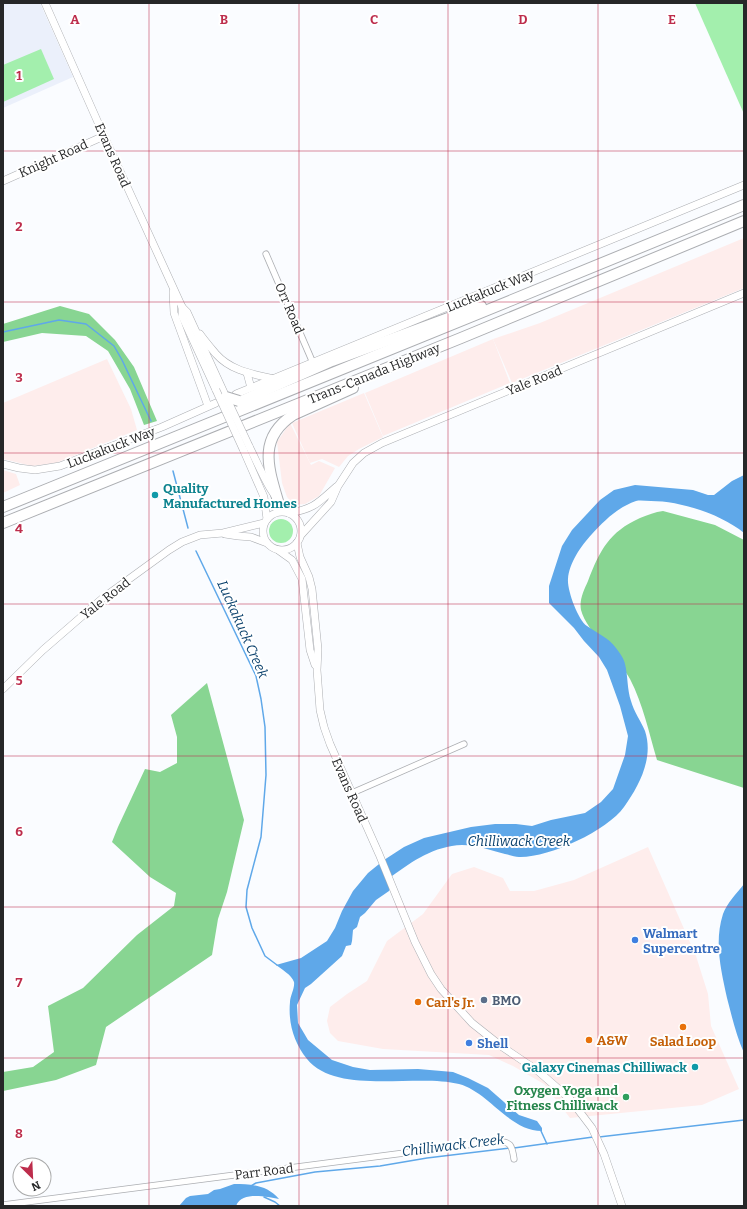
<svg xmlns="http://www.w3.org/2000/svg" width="747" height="1209" font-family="Bitter,serif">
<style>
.commercial{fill:#feedec}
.built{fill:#ebf0fb}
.green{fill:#a3efad}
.forest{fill:#88d592}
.water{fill:#5fa8e9}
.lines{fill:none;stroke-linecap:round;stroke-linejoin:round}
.stream{stroke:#5fa8e9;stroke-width:1.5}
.minor-casing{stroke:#acaeb2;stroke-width:7}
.tertiary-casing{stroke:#acaeb2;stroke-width:8}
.motorway-casing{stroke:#acaeb2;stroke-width:12}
.minor{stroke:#fff;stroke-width:5.5}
.tertiary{stroke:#fff;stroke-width:7}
.motorway{stroke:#fff;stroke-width:10}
.tertiary-bridge-casing{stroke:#acaeb2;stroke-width:8;stroke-linecap:butt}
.motorway-bridge-casing{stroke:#acaeb2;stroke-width:12;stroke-linecap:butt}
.tertiary-bridge{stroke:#fff;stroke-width:7}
.motorway-bridge{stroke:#fff;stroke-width:10}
.grid{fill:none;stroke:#bd2d4c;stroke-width:1;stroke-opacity:0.55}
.culture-dot{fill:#0f9aa8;stroke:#fff;stroke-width:1.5}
.shop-dot{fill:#3f7fe0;stroke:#fff;stroke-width:1.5}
.service-dot{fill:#5c6f8a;stroke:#fff;stroke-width:1.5}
.food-dot{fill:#e8710a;stroke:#fff;stroke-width:1.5}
.leisure-dot{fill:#2e9e5b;stroke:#fff;stroke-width:1.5}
.labels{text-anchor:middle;stroke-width:4;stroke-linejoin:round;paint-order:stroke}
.street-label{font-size:13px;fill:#262728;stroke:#fff}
.culture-label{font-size:13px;font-weight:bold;fill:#0d838f;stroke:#fff;text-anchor:start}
.shop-label{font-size:13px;font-weight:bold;fill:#366cbe;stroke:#fff;text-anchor:start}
.service-label{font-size:13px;font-weight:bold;fill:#4e5e75;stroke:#fff;text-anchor:start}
.food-label{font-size:13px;font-weight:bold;fill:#c56008;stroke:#fff;text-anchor:start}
.leisure-label{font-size:13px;font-weight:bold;fill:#27864d;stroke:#fff;text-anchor:end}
.water-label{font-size:14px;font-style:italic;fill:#0d436e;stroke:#fff}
.grid-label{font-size:13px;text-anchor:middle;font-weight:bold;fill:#bd2d4c;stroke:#fff;stroke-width:4;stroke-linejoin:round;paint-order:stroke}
</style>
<rect width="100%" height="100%" fill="#fafcff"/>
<!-- commercial -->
<g class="commercial">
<polygon points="744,238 744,288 512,383 493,339 540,323"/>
<polygon points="493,339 510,383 383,436 365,393"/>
<polygon points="107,359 131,409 137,430 56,463 32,466 3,459 3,403"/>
<polygon points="364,393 383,437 359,449 348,456 339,467 322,459 310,463 292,423"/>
<polygon points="290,423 311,465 319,461 335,468 319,496 305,504 294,505 287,497 282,483 277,442"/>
<polygon points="3,470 16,474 20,485 3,493"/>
<polygon points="648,847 696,956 708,994 711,1026 739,1089 702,1105 570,1118 544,1084 513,1066 489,1055 383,1049 338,1041 330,1033 327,1021 330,1007 347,994 367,981 387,941 423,914 452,874 474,867 503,878 510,891 534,891 574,880"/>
</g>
<!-- built -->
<polygon class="built" points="3,3 40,3 73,77 3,108"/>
<!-- green -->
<g class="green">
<polygon points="695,3 744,3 744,114"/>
<polygon points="41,49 54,79 3,102 3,65"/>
<circle cx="281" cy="531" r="12"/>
</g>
<!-- forest -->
<g class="forest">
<polygon points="60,306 89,314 115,340 134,367 157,421 144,425 130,389 108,351 86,336 42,333 3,342 3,324"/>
<path d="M 663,511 L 715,525 L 744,540 L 744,788 L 657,760 C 649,733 643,704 630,679 C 619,658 587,633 581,610 C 579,600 584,590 588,581 C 600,550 609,532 640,518 C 648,515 655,512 663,511 Z"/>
<polygon points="207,683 244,820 227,892 218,919 212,955 106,1027 96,1065 56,1080 3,1091 3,1072 33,1067 54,1052 48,1006 83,988 137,935 174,906 176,893 150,877 112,842 118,827 145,769 160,772 177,763 177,737 171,715"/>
</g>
<!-- water -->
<g class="water">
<path d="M 744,475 L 744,533 C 721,514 680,501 651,501 C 646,501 640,500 636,501 C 618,507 604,521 592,534 C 581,546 569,563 568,579 C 567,590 578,620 587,626 C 597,633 609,638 616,648 C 620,653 624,659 625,664 C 628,676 627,689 631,701 C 634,712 641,721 645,731 C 654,758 639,786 624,807 C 607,831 548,858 519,857 C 515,857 510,855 505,854 C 490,850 477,845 462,845 C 434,846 413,861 392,876 L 391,887 L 389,891 L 376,900 L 365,913 L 360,917 L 357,927 L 353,930 L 352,941 L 351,945 L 346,946 L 342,956 L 311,984 L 305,988 L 297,1005 L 298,1023 L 308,1040 L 332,1060 L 353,1067 L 370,1070 L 418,1069 L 453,1072 L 468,1078 L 488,1088 L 519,1115 L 537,1121 L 542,1128 L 542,1131 C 509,1131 489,1092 459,1084 C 416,1073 337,1096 307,1059 C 294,1043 288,1023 290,1002 C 290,996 295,988 294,982 C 292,975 281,969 276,965 L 301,958 L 327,941 L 335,928 L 342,911 L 353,891 L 368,873 L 384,860 L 404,847 L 424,838 L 471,827 L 495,824 L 516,824 L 532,826 L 551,820 L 585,813 L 601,802 L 613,789 L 625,755 L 628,736 L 620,706 L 607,670 L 599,657 L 584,641 L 574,628 L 549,603 L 549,586 L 562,546 L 572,530 L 600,500 L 614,490 L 635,485 L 693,490 L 708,495 L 714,495 L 732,481 Z"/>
<path d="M 744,884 L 744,1053 C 736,1035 732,1017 727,998 C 721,970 714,942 723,914 C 727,903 737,893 744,884 Z"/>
<path d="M 234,1184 C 251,1184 267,1185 279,1199 C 266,1197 242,1191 236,1206 L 179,1206 L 186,1198 L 190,1196 L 208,1194 L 214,1190 L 220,1189 Z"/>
</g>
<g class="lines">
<!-- stream -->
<g class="stream">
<polyline points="3,332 59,320 86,324 114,346 122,360 151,421"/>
<polyline points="173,471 188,528"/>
<polyline points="196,551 256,676 261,699 265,727 266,775 261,837 247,890 246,907 252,928 265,956 277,965"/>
<polyline points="541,1131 547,1144"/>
<polyline points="599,1137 744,1120"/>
<polyline points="514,1148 593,1137"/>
<polyline points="251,1186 256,1183 315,1172 380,1166 427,1158 510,1148"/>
<polyline points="264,1197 275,1202 280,1206"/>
</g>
<defs>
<g id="minor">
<polyline points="266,254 313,363"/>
<polyline points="352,793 464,744"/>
<path d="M 3,1205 L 497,1141 C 511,1142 512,1145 514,1159"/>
</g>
<g id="tertiary">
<polyline points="45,3 104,136 182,307 187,312 226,397"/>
<polyline points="3,181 104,136"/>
<polyline points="173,292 174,313 208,406"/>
<polyline points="182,307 182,316 216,390"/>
<path d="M 200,334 C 205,341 211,348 216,354 C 231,371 253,374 274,379"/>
<polyline points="247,373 251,388"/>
<polyline points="236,394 744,185"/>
<path d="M 249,446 C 260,468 270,495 289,513"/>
<polyline points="243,449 264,497 267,519"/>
<polyline points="3,464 19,468 35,470 60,466 162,427 216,403"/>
<circle cx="282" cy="531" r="19"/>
<path d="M 289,513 C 314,509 318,503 336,487"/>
<polyline points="225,534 238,536 251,537 267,543"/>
<polyline points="301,535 331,502 338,486 353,463 364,453 382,443 744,293"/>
<polyline points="297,543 300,557 309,577 312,589 318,649 317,670 320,710 324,727 330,744 379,854 415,942 431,974 441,989 472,1023 501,1046 538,1071 570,1099 592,1128 604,1154 622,1206"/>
<polyline points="278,550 292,560 302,579 310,650 315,665"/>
<polyline points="3,689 43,650 103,598 169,550 182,542 200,535 223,533 264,523"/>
</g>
<g id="motorway">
<polyline points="232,405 332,361 481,306"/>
<path d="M 278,501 C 268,467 258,438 293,415 L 353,388"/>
<polyline points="3,507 512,300 744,205"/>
<polyline points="3,523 461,338 744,221"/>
</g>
</defs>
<!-- minor casing -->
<use href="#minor" class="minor-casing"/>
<!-- tertiary casing -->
<use href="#tertiary" class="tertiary-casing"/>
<!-- motorway casing -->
<use href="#motorway" class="motorway-casing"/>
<!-- minor -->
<use href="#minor" class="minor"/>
<!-- tertiary -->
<use href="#tertiary" class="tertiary"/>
<!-- motorway -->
<use href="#motorway" class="motorway"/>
<defs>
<g id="tertiary-bridge">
<polyline points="216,390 243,449"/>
<polyline points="226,397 249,446"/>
</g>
<polyline id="motorway-bridge" points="226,397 239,401"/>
</defs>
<!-- tertiary-bridge casing -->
<use href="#tertiary-bridge" class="tertiary-bridge-casing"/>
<!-- motorway-bridge casing -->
<use href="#motorway-bridge" class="motorway-bridge-casing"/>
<!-- tertiary-bridge -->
<use href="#tertiary-bridge" class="tertiary-bridge"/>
<!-- motorway-bridge -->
<use href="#motorway-bridge" class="motorway-bridge"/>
</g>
<!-- grid -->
<path class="grid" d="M 149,3 L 149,1206M 299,3 L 299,1206M 448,3 L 448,1206M 598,3 L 598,1206M 3,151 L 744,151M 3,302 L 744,302M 3,453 L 744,453M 3,604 L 744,604M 3,756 L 744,756M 3,907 L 744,907M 3,1058 L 744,1058"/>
<!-- markers -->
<g class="culture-dot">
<circle cx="155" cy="495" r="4"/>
<circle cx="695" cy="1067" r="4"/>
</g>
<g class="shop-dot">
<circle cx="635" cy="940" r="4"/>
<circle cx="469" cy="1043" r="4"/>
</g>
<circle class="service-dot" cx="484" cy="1000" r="4"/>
<g class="food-dot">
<circle cx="418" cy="1002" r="4"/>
<circle cx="683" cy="1027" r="4"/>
<circle cx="589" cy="1040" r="4"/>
</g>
<circle class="leisure-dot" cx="626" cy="1097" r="4"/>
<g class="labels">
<!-- street labels -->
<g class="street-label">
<text transform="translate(113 155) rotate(66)" y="5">Evans Road</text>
<text transform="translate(53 158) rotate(-24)" y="5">Knight Road</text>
<text transform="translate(490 290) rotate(-22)" y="5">Luckakuck Way</text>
<text transform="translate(290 308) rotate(67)" y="5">Orr Road</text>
<text transform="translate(374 373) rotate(-22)" y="5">Trans-Canada Highway</text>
<text transform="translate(534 380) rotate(-22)" y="5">Yale Road</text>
<text transform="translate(111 447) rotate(-21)" y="5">Luckakuck Way</text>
<text transform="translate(105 598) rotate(-38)" y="5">Yale Road</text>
<text transform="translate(350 790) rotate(66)" y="5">Evans Road</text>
<text transform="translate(264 1171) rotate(-7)" y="5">Parr Road</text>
</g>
<!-- culture labels -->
<g class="culture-label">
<text x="163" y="493">Quality<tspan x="163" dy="15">Manufactured Homes</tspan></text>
<text x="687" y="1072" text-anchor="end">Galaxy Cinemas Chilliwack</text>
</g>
<!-- shop labels -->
<g class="shop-label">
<text x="643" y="938">Walmart<tspan x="643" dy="15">Supercentre</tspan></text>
<text x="477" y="1048">Shell</text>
</g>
<!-- service labels -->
<g class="service-label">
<text x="492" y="1005">BMO</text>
</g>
<!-- food labels -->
<g class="food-label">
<text x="426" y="1007">Carl's Jr.</text>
<text x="597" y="1045">A&amp;W</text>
<text x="683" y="1046" text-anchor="middle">Salad Loop</text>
</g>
<!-- leisure labels -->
<g class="leisure-label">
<text x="618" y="1095">Oxygen Yoga and<tspan x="618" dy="15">Fitness Chilliwack</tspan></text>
</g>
<!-- water labels -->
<g class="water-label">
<text transform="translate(243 629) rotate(66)" y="5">Luckakuck Creek</text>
<text x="519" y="846">Chilliwack Creek</text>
<text transform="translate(453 1145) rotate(-7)" y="5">Chilliwack Creek</text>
</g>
</g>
<g class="grid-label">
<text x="75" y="24">A</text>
<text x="224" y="24">B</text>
<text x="374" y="24">C</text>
<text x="523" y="24">D</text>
<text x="672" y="24">E</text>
<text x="19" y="80">1</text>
<text x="19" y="231">2</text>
<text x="19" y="382">3</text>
<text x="19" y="533">4</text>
<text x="19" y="685">5</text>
<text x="19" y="836">6</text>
<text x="19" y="987">7</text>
<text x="19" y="1138">8</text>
</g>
<!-- border -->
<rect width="747" height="1209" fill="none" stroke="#262728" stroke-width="8"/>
<!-- north arrow -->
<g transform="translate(32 1177) rotate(156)"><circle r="19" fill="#ffffff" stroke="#a8a9a9"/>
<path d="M0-3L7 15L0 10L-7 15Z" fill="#bd2d4c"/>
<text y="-6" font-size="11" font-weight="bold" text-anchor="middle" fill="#262728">N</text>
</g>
</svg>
